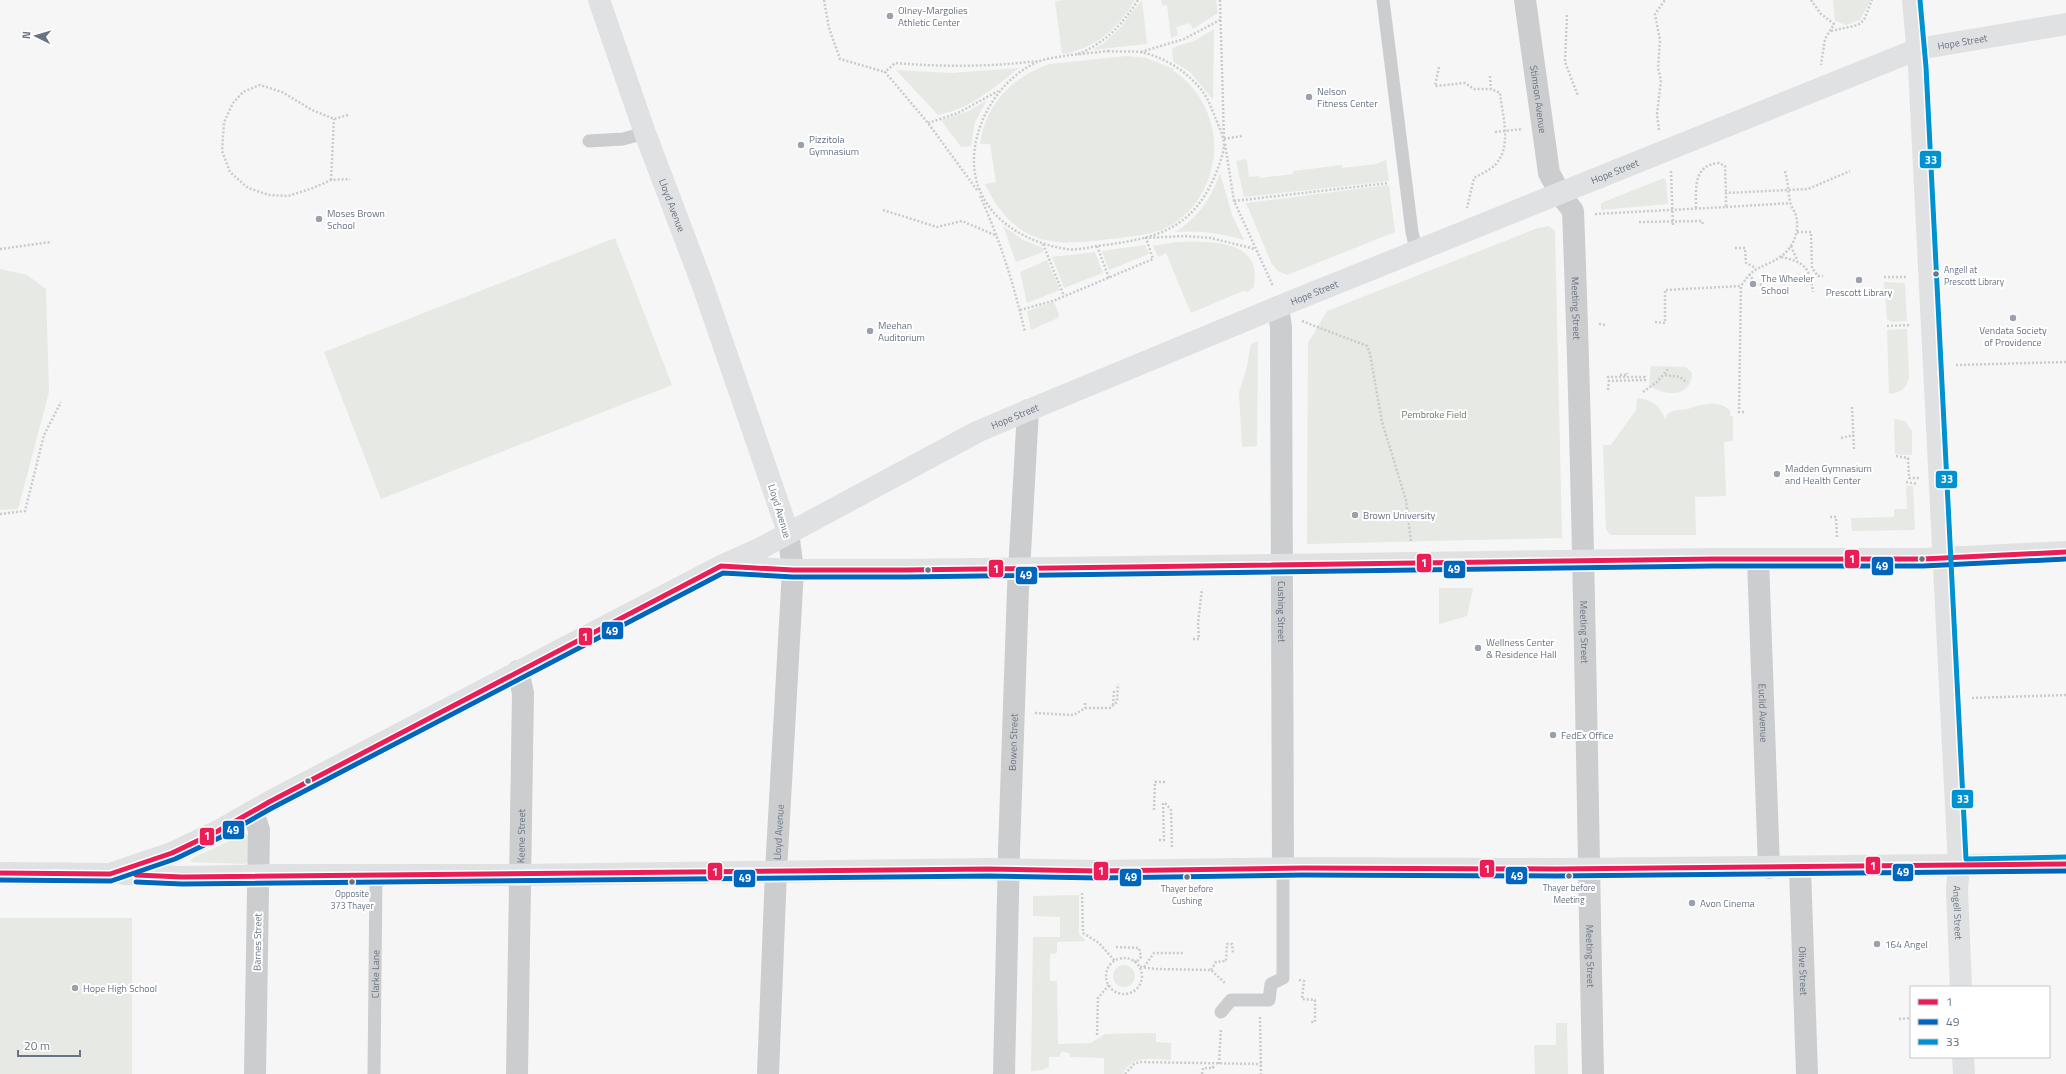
<svg xmlns="http://www.w3.org/2000/svg" width="2066" height="1074" font-family="'Titillium Web',sans-serif">
<style>
.green{fill:#e6e9e4}
.lines{fill:none;stroke-linecap:round;stroke-linejoin:round}
.path{stroke:#cacbcc;stroke-width:2.5;stroke-dasharray:2 2;stroke-linecap:butt}
.lane{stroke:#cccdcf;stroke-width:13}
.street{stroke:#cccdcf;stroke-width:22}
.secondary{stroke:#e0e1e2;stroke-width:22}
.bus-1-casing{stroke:#fff;stroke-width:8}
.bus-2-casing{stroke:#fff;stroke-width:8}
.bus-3-casing{stroke:#fff;stroke-width:8}
.bus-1{stroke:#ea1d57;stroke-width:5}
.bus-2{stroke:#0065bd;stroke-width:5}
.bus-3{stroke:#0092d0;stroke-width:5}
.poi-dot{fill:#9aa1ac;stroke:#fff;stroke-width:1.5}
.bus-dot{fill:#687384;stroke:#fff;stroke-width:1.5}
.labels{text-anchor:middle;stroke-width:4;stroke-linejoin:round;paint-order:stroke}
.bus-label{font-size:9px;fill:#687384;stroke:#fff}
.poi-label{font-size:10px;fill:#687384;stroke:#fff;text-anchor:start}
.street-label{font-size:10px;fill:#687384;stroke:#fff}
.park-label{font-size:10px;fill:#677b67;stroke:#fff}
.line-badge{stroke:#fff;stroke-width:1.5}
.badge-label{font-size:11px;text-anchor:middle;font-weight:bold;fill:#fff}
</style>
<rect width="100%" height="100%" fill="#f6f6f6"/>
<!-- green -->
<g class="green">
<path d="M 1065,0 L 1135,0 C 1118,28 1095,49 1062,54 L 1055,1 Z"/>
<polygon points="1142,0 1147,44 1092,50 1104,43 1119,29"/>
<polygon points="1161,0 1216,0 1218,13 1193,29 1190,23 1176,27 1178,35 1171,38 1167,5 1162,6"/>
<polygon points="1833,0 1871,0 1860,20 1846,25 1835,21"/>
<polygon points="1214,29 1213,100 1191,73 1173,61 1172,48 1196,40"/>
<path d="M 1126,56 L 1146,58 L 1174,69 L 1173,71 C 1193,83 1207,105 1212,127 C 1221,167 1201,214 1161,230 C 1143,237 1121,237 1102,240 C 1075,243 1049,246 1025,232 C 1006,221 994,203 985,184 L 996,182 L 990,144 L 980,144 C 985,105 1013,76 1050,64 Z"/>
<path d="M 1019,68 C 994,88 970,109 938,115 L 896,70 L 951,73 Z"/>
<polygon points="987,100 975,122 971,146 961,147 941,120 969,111"/>
<polygon points="1245,159 1247,161 1249,177 1259,176 1260,178 1293,174 1293,171 1342,165 1342,168 1376,164 1386,160 1389,181 1244,197 1236,161"/>
<path d="M 1220,173 L 1232,215 L 1244,240 C 1222,233 1198,230 1175,232 C 1198,218 1211,199 1220,173 Z"/>
<polygon points="1664,178 1666,181 1668,204 1601,210 1601,203"/>
<polygon points="1389,185 1395,232 1287,275 1278,271 1272,264 1246,203"/>
<polygon points="1003,226 1023,240 1043,248 1043,252 1016,262"/>
<polygon points="1549,226 1555,231 1562,538 1307,544 1308,343 1327,311 1538,228"/>
<polygon points="615,238 672,385 381,499 324,352"/>
<path d="M 1177,242 C 1201,242 1247,238 1254,268 C 1256,274 1254,281 1254,287 L 1248,292 L 1243,291 L 1191,313 L 1166,253 L 1158,257 L 1153,246 Z"/>
<polygon points="1145,245 1149,254 1109,270 1102,251"/>
<polygon points="1095,252 1103,273 1064,288 1052,257"/>
<polygon points="1047,260 1060,290 1027,303 1020,272"/>
<polygon points="0,269 27,275 46,289 49,392 18,509 0,510"/>
<polygon points="1884,282 1905,283 1907,321 1893,322 1887,320"/>
<polygon points="1054,302 1059,314 1058,318 1031,330 1027,311"/>
<path d="M 1907,329 L 1909,377 C 1907,388 1901,393 1889,394 L 1887,330 Z"/>
<polygon points="1258,341 1257,446 1242,447 1239,392 1246,371 1251,344"/>
<path d="M 1651,366 L 1686,367 L 1692,373 C 1691,399 1664,396 1649,385 Z"/>
<path d="M 1637,398 C 1654,400 1659,405 1666,420 L 1667,415 C 1673,408 1680,411 1688,409 C 1700,405 1719,398 1730,411 L 1730,416 L 1733,416 L 1733,441 L 1724,442 L 1726,496 L 1695,497 L 1696,535 L 1611,535 L 1606,530 L 1603,445 L 1611,445 L 1636,410 Z"/>
<polygon points="1894,419 1905,421 1912,431 1912,455 1895,454"/>
<polygon points="1906,486 1913,486 1915,530 1852,531 1851,518 1894,517 1894,509 1907,509"/>
<polygon points="1439,588 1473,588 1467,616 1439,624"/>
<polygon points="244,834 247,834 249,841 248,862 245,864 190,862 193,858"/>
<path d="M 1079,895 L 1079,934 L 1086,941 L 1057,942 L 1057,953 L 1050,954 L 1050,981 L 1057,981 L 1058,1044 L 1091,1043 L 1105,1034 L 1156,1033 L 1156,1042 L 1171,1043 L 1171,1060 C 1153,1059 1132,1054 1123,1074 L 1104,1074 L 1104,1058 L 1070,1057 L 1070,1054 L 1062,1051 L 1059,1057 L 1049,1057 L 1049,1067 L 1042,1070 L 1031,1071 L 1033,937 L 1060,937 L 1060,917 L 1033,916 L 1033,896 Z"/>
<rect x="0" y="918" width="132" height="156"/>
<circle cx="1124" cy="976" r="11"/>
<polygon points="1556,1023 1567,1023 1568,1074 1535,1074 1534,1045 1556,1045"/>
</g>
<g class="lines">
<!-- path -->
<g class="path">
<polyline points="824,0 829,28 840,59 885,72"/>
<polyline points="1220,0 1224,139"/>
<polyline points="1811,0 1821,14 1834,24 1825,39 1821,65"/>
<polyline points="1567,15 1565,62 1578,96"/>
<polyline points="1831,31 1858,25 1864,20 1872,0"/>
<path d="M 1108,51 C 1118,52 1130,51 1140,52 C 1168,57 1201,80 1211,107 C 1214,116 1224,135 1224,144 C 1224,154 1218,168 1214,178 C 1191,229 1157,238 1105,245 C 1093,246 1078,251 1066,249 C 1009,240 961,199 977,137 C 985,105 1007,76 1037,62 C 1051,56 1092,53 1108,51 Z"/>
<polyline points="1141,52 1184,39 1222,19"/>
<path d="M 1078,54 C 1104,44 1123,24 1138,0"/>
<path d="M 1439,67 L 1435,86 L 1465,83 L 1474,89 L 1491,89 L 1500,93 C 1502,115 1513,146 1495,165 C 1490,170 1481,174 1474,178 L 1467,208"/>
<polyline points="1490,76 1491,89"/>
<polyline points="348,115 334,119 312,110 282,92 260,85 243,92 233,103 224,122 222,151 230,172 248,188 269,195 288,196 313,188 331,180 350,179"/>
<polyline points="928,123 958,113 998,91"/>
<polyline points="1659,130 1657,114 1661,80 1658,68 1660,40 1655,14 1665,0"/>
<polyline points="1495,132 1523,129"/>
<polyline points="1224,139 1242,136"/>
<polyline points="1225,144 1234,201 1273,286"/>
<polyline points="1671,171 1673,227"/>
<polyline points="331,180 334,119"/>
<path d="M 977,190 L 928,123 L 885,72 L 895,63 C 943,67 989,67 1037,61"/>
<path d="M 980,196 C 1000,240 1014,285 1025,332"/>
<polyline points="1234,201 1389,183"/>
<polyline points="1726,207 1790,203"/>
<path d="M 1696,208 C 1696,188 1693,165 1719,163 L 1725,166 L 1726,193"/>
<polyline points="883,210 937,227 962,221 997,236"/>
<polyline points="1595,214 1726,207 1726,193 1808,189 1850,171"/>
<polyline points="1639,222 1702,221 1703,225"/>
<polyline points="1797,232 1811,232 1812,268 1818,276 1823,276"/>
<polyline points="1043,244 1064,296"/>
<polyline points="1097,246 1109,278"/>
<polyline points="1791,246 1797,260"/>
<polyline points="1735,248 1745,248 1746,263 1756,268"/>
<polyline points="0,249 51,242"/>
<path d="M 1781,257 C 1805,262 1810,268 1813,292"/>
<polyline points="1749,274 1756,284 1763,285"/>
<polyline points="1884,277 1908,277"/>
<polyline points="1020,310 1053,301 1153,259 1146,238 1184,236 1211,238 1255,249"/>
<polyline points="1302,321 1367,346 1370,354 1382,422 1406,500 1411,542"/>
<polyline points="1655,322 1665,323 1665,290 1741,286"/>
<polyline points="1599,324 1605,325"/>
<polyline points="1887,326 1910,325"/>
<polyline points="1956,365 2066,362"/>
<polyline points="1620,375 1627,375 1627,373"/>
<polyline points="1665,375 1680,377 1687,383"/>
<polyline points="1608,390 1609,381 1645,380 1645,377 1608,377 1609,381"/>
<polyline points="1643,392 1657,382 1669,368"/>
<polyline points="1852,407 1854,449"/>
<path d="M 1744,412 L 1739,412 L 1741,286 C 1756,263 1761,270 1780,257 C 1793,249 1800,231 1796,216 C 1795,211 1791,207 1790,202 C 1788,191 1788,182 1785,171"/>
<polyline points="1841,438 1854,435"/>
<polyline points="1896,456 1908,458 1909,478 1919,478"/>
<polyline points="1906,482 1918,484"/>
<polyline points="0,514 25,511 44,435 61,402"/>
<polyline points="1830,517 1836,517 1837,537"/>
<polyline points="1193,639 1199,639 1198,623 1202,589"/>
<polyline points="1972,698 2066,695"/>
<polyline points="1085,703 1085,708"/>
<polyline points="1113,705 1114,691"/>
<polyline points="1035,713 1074,715 1085,708 1110,708 1117,702 1118,684"/>
<polyline points="1154,810 1155,782 1167,782"/>
<polyline points="1159,840 1164,840 1163,803 1166,804 1171,810 1172,848"/>
<polyline points="1082,893 1083,933 1099,943 1115,961"/>
<polyline points="1116,947 1139,948 1141,957 1136,962 1134,961"/>
<circle cx="1124" cy="976" r="18"/>
<polyline points="1140,967 1157,969 1211,970 1226,984"/>
<polyline points="1144,967 1154,953 1183,953"/>
<polyline points="1211,970 1216,962 1226,961 1227,944 1232,944 1233,953"/>
<polyline points="1299,980 1304,981 1302,999 1315,1000 1315,1022 1311,1022"/>
<polyline points="1260,1017 1261,1074"/>
<polyline points="1899,1019 1911,1018"/>
<polyline points="1097,1035 1098,998 1109,985"/>
<polyline points="1219,1064 1221,1028"/>
<polyline points="1125,1074 1134,1064 1139,1062 1261,1064"/>
<polyline points="1202,1074 1203,1068 1213,1068 1213,1064"/>
</g>
<!-- lane -->
<g class="lane">
<polyline points="1383,0 1412,232 1417,253"/>
<polyline points="589,141 623,139 645,133"/>
<polyline points="1221,1012 1231,1000 1269,1000 1271,984 1283,978 1283,869"/>
<path id="s1" d="M 374,1074 L 376,875"/>
</g>
<!-- street -->
<g class="street">
<path id="s2" d="M 1525,0 L 1549,173 L 1561,195 L 1573,211 C 1584,499 1587,786 1593,1074"/>
<path id="s3" d="M 1278,307 L 1281,327 L 1283,869"/>
<path id="s4" d="M 1758,559 L 1769,868"/>
<polyline points="253,812 259,830 255,1074"/>
<path id="s5" d="M 1800,868 L 1807,1074"/>
<path id="s6" d="M 517,1074 L 523,693 L 518,671"/>
<path id="s7" d="M 768,1074 L 776,871 L 793,570 L 788,532"/>
<path id="s8" d="M 1004,1074 L 1009,851 L 1018,589 L 1028,410"/>
</g>
<!-- secondary -->
<g class="secondary">
<path id="s9" d="M 599,0 L 645,133 L 703,286 L 788,532"/>
<path id="s10" d="M 1913,0 L 1919,67 L 1959,866 L 1957,890 L 1961,987"/>
<polyline points="724,566 793,570 905,570 1713,559 1923,559 2066,552"/>
<path id="s11" d="M 0,873 L 110,874 L 172,853 L 218,831 L 269,802 L 721,566 L 761,548 L 977,432 L 1005,420 L 1290,302 L 1918,49 L 2066,24"/>
<polyline points="123,874 182,877 275,875 520,875 988,869 1098,871 1303,868 1556,869 2066,864"/>
<polyline points="1963,1057 1964,1074"/>
</g>
<defs>
<g id="bus-1">
<polyline points="0,873 110,874 172,853 218,831 269,802 721,566 793,570 905,570 1713,559 1923,559 2066,552"/>
<polyline points="136,875 182,877 988,869 1098,871 1303,868 1556,869 2066,864"/>
</g>
<g id="bus-2">
<polyline points="0,880 111,881 175,859 221,837 272,808 723,573 793,577 905,577 1713,566 1923,566 2066,559"/>
<polyline points="136,882 182,884 988,876 1098,878 1303,875 1556,876 2066,871"/>
</g>
<polyline id="bus-3" points="1920,0 1926,67 1966,859 2066,857"/>
</defs>
<!-- bus-1 casing -->
<use href="#bus-1" class="bus-1-casing"/>
<!-- bus-2 casing -->
<use href="#bus-2" class="bus-2-casing"/>
<!-- bus-3 casing -->
<use href="#bus-3" class="bus-3-casing"/>
<!-- bus-1 -->
<use href="#bus-1" class="bus-1"/>
<!-- bus-2 -->
<use href="#bus-2" class="bus-2"/>
<!-- bus-3 -->
<use href="#bus-3" class="bus-3"/>
</g>
<!-- markers -->
<g class="poi-dot">
<circle cx="890" cy="16" r="4"/>
<circle cx="1309" cy="97" r="4"/>
<circle cx="801" cy="145" r="4"/>
<circle cx="319" cy="219" r="4"/>
<circle cx="1859" cy="280" r="4"/>
<circle cx="1753" cy="284" r="4"/>
<circle cx="2013" cy="318" r="4"/>
<circle cx="870" cy="331" r="4"/>
<circle cx="1777" cy="474" r="4"/>
<circle cx="1355" cy="515" r="4"/>
<circle cx="1478" cy="648" r="4"/>
<circle cx="1553" cy="735" r="4"/>
<circle cx="1692" cy="903" r="4"/>
<circle cx="1877" cy="944" r="4"/>
<circle cx="75" cy="988" r="4"/>
</g>
<g class="bus-dot">
<circle cx="1936" cy="274" r="3.5"/>
<circle cx="1922" cy="559" r="3.5"/>
<circle cx="928" cy="570" r="3.5"/>
<circle cx="308" cy="781" r="3.5"/>
<circle cx="1569" cy="876" r="3.5"/>
<circle cx="1187" cy="877" r="3.5"/>
<circle cx="352" cy="882" r="3.5"/>
</g>
<g class="labels">
<!-- bus labels -->
<g class="bus-label">
<text x="1944" y="273" text-anchor="start">Angell at<tspan x="1944" dy="12">Prescott Library</tspan></text>
<text x="1569" y="891">Thayer before<tspan x="1569" dy="12">Meeting</tspan></text>
<text x="1187" y="892">Thayer before<tspan x="1187" dy="12">Cushing</tspan></text>
<text x="352" y="897">Opposite<tspan x="352" dy="12">373 Thayer</tspan></text>
</g>
<!-- poi labels -->
<g class="poi-label">
<text x="898" y="14">Olney-Margolies<tspan x="898" dy="12">Athletic Center</tspan></text>
<text x="1317" y="95">Nelson<tspan x="1317" dy="12">Fitness Center</tspan></text>
<text x="809" y="143">Pizzitola<tspan x="809" dy="12">Gymnasium</tspan></text>
<text x="327" y="217">Moses Brown<tspan x="327" dy="12">School</tspan></text>
<text x="1761" y="282">The Wheeler<tspan x="1761" dy="12">School</tspan></text>
<text x="1859" y="296" text-anchor="middle">Prescott Library</text>
<text x="878" y="329">Meehan<tspan x="878" dy="12">Auditorium</tspan></text>
<text x="2013" y="334" text-anchor="middle">Vendata Society<tspan x="2013" dy="12">of Providence</tspan></text>
<text x="1785" y="472">Madden Gymnasium<tspan x="1785" dy="12">and Health Center</tspan></text>
<text x="1363" y="519">Brown University</text>
<text x="1486" y="646">Wellness Center<tspan x="1486" dy="12">&amp; Residence Hall</tspan></text>
<text x="1561" y="739">FedEx Office</text>
<text x="1700" y="907">Avon Cinema</text>
<text x="1885" y="948">164 Angel</text>
<text x="83" y="992">Hope High School</text>
</g>
<!-- street labels -->
<g class="street-label">
<text dy="4" stroke="none"><textPath href="#s11" startOffset="2145">Hope Street</textPath></text>
<text dy="4" stroke="none"><textPath href="#s2" startOffset="100">Stimson Avenue</textPath></text>
<text dy="4" stroke="none"><textPath href="#s11" startOffset="1773">Hope Street</textPath></text>
<text dy="4" stroke="none"><textPath href="#s9" startOffset="218">Lloyd Avenue</textPath></text>
<text dy="4" stroke="none"><textPath href="#s11" startOffset="1449">Hope Street</textPath></text>
<text dy="4" stroke="none"><textPath href="#s2" startOffset="317">Meeting Street</textPath></text>
<text dy="4" stroke="none"><textPath href="#s11" startOffset="1125">Hope Street</textPath></text>
<text transform="translate(780 511) rotate(73)" y="4">Lloyd Avenue</text>
<text dy="4" stroke="none"><textPath href="#s3" startOffset="305">Cushing Street</textPath></text>
<text dy="4" stroke="none"><textPath href="#s2" startOffset="641">Meeting Street</textPath></text>
<text dy="4" stroke="none"><textPath href="#s4" startOffset="154">Euclid Avenue</textPath></text>
<text dy="4" stroke="none"><textPath href="#s8" startOffset="332">Bowen Street</textPath></text>
<text dy="4" stroke="none"><textPath href="#s7" startOffset="242">Lloyd Avenue</textPath></text>
<text dy="4" stroke="none"><textPath href="#s6" startOffset="238">Keene Street</textPath></text>
<text dy="4" stroke="none"><textPath href="#s10" startOffset="914">Angell Street</textPath></text>
<text transform="translate(257 942) rotate(-89)" y="4">Barnes Street</text>
<text dy="4" stroke="none"><textPath href="#s2" startOffset="965">Meeting Street</textPath></text>
<text dy="4" stroke="none"><textPath href="#s5" startOffset="103">Olive Street</textPath></text>
<text dy="4" stroke="none"><textPath href="#s1" startOffset="100">Clarke Lane</textPath></text>
</g>
<!-- park labels -->
<g class="park-label">
<text x="1434" y="418">Pembroke Field</text>
</g>
</g>
<g class="line-badge">
<rect x="1919" y="150" width="23" height="19" rx="4" fill="#0092d0"/>
<rect x="1935" y="470" width="23" height="19" rx="4" fill="#0092d0"/>
<rect x="1844" y="549" width="16" height="20" rx="4" fill="#ea1d57"/>
<rect x="1416" y="553" width="16" height="20" rx="4" fill="#ea1d57"/>
<rect x="1871" y="556" width="23" height="20" rx="4" fill="#0065bd"/>
<rect x="988" y="559" width="16" height="19" rx="4" fill="#ea1d57"/>
<rect x="1443" y="560" width="23" height="19" rx="4" fill="#0065bd"/>
<rect x="1015" y="566" width="23" height="19" rx="4" fill="#0065bd"/>
<rect x="601" y="621" width="23" height="19" rx="4" fill="#0065bd"/>
<rect x="578" y="627" width="15" height="19" rx="4" fill="#ea1d57"/>
<rect x="1951" y="789" width="23" height="20" rx="4" fill="#0092d0"/>
<rect x="222" y="820" width="23" height="20" rx="4" fill="#0065bd"/>
<rect x="199" y="827" width="16" height="19" rx="4" fill="#ea1d57"/>
<rect x="1865" y="856" width="16" height="19" rx="4" fill="#ea1d57"/>
<rect x="1479" y="859" width="16" height="19" rx="4" fill="#ea1d57"/>
<rect x="1093" y="861" width="16" height="20" rx="4" fill="#ea1d57"/>
<rect x="707" y="862" width="16" height="19" rx="4" fill="#ea1d57"/>
<rect x="1892" y="863" width="22" height="19" rx="4" fill="#0065bd"/>
<rect x="1505" y="866" width="23" height="19" rx="4" fill="#0065bd"/>
<rect x="1119" y="868" width="23" height="19" rx="4" fill="#0065bd"/>
<rect x="733" y="869" width="23" height="19" rx="4" fill="#0065bd"/>
</g>
<g class="badge-label">
<text x="1931" y="164">33</text>
<text x="1947" y="483">33</text>
<text x="1852" y="563">1</text>
<text x="1424" y="567">1</text>
<text x="1882" y="570">49</text>
<text x="996" y="573">1</text>
<text x="1454" y="573">49</text>
<text x="1026" y="579">49</text>
<text x="612" y="635">49</text>
<text x="585" y="641">1</text>
<text x="1963" y="803">33</text>
<text x="233" y="834">49</text>
<text x="207" y="840">1</text>
<text x="1873" y="870">1</text>
<text x="1487" y="873">1</text>
<text x="1101" y="875">1</text>
<text x="715" y="876">1</text>
<text x="1903" y="876">49</text>
<text x="1517" y="880">49</text>
<text x="1131" y="881">49</text>
<text x="745" y="882">49</text>
</g>
<!-- legend -->
<rect x="1910" y="986" width="140" height="72" fill="#ffffff" stroke="#c3c7ce"/>
<rect x="1918" y="999" width="20" height="6" fill="#ea1d57" stroke="#c3c7ce"/>
<text x="1946" y="1006" font-size="12" fill="#687384">1</text>
<rect x="1918" y="1019" width="20" height="6" fill="#0065bd" stroke="#c3c7ce"/>
<text x="1946" y="1026" font-size="12" fill="#687384">49</text>
<rect x="1918" y="1039" width="20" height="6" fill="#0092d0" stroke="#c3c7ce"/>
<text x="1946" y="1046" font-size="12" fill="#687384">33</text>
<!-- north arrow -->
<g transform="translate(36 36) rotate(275)" stroke="#ffffff" stroke-width="3" paint-order="stroke">
<path d="M0-3L7 15L0 10L-7 15Z" fill="#687384"/>
<text y="-6" font-size="11" font-weight="bold" text-anchor="middle" fill="#687384">N</text>
</g>
<!-- scale -->
<path d="M18 1050v6h62v-6" fill="none" stroke="#687384" stroke-width="2"/>
<text x="24" y="1050" font-size="12" fill="#687384" stroke="#ffffff" stroke-width="3" paint-order="stroke">20 m</text>
</svg>
